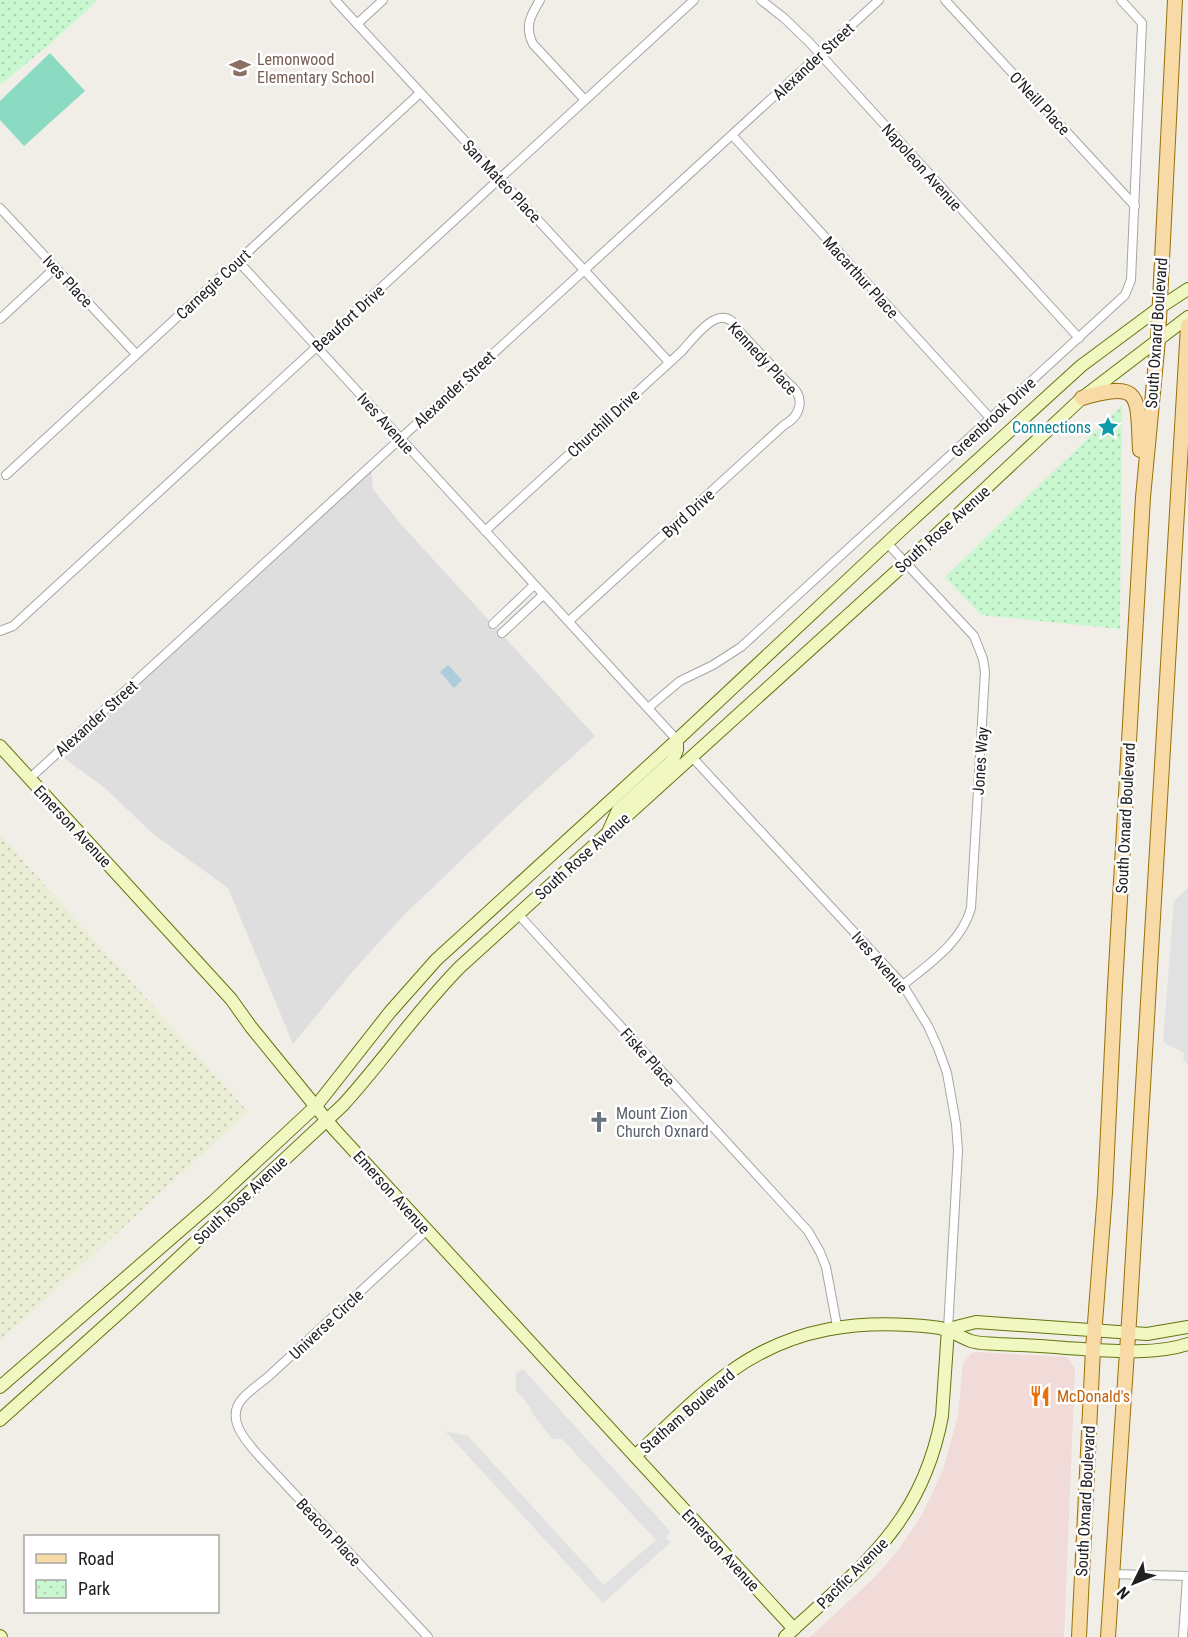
<svg xmlns="http://www.w3.org/2000/svg" width="1188" height="1637" font-family="'Roboto Condensed',sans-serif">
<style>
.residential{fill:#dfdede}
.commercial{fill:#f0dbd9}
.farmland{fill:url(#farmland-dots)}
.park{fill:url(#park-dots)}
.pitch{fill:#8bdbc2}
.parking{fill:#e1e1e1}
.water{fill:#abcddc}
.lines{fill:none;stroke-linecap:round;stroke-linejoin:round}
.street-casing{stroke:#a5a5a5;stroke-width:10}
.secondary-casing{stroke:#62750b;stroke-width:14}
.primary-casing{stroke:#967108;stroke-width:16}
.street{stroke:#fff;stroke-width:8}
.secondary{stroke:#f0f7c0;stroke-width:12}
.primary{stroke:#f8daa6;stroke-width:14}
.labels{text-anchor:middle;stroke-width:5;stroke-linejoin:round;paint-order:stroke}
.education-label{font-size:16px;fill:#785e54;stroke:#fff;text-anchor:start}
.street-label{font-size:16px;fill:#212121;stroke:#fff}
.culture-label{font-size:16px;fill:#0d838f;stroke:#fff;text-anchor:end}
.worship-label{font-size:16px;fill:#5b616d;stroke:#fff;text-anchor:start}
.food-label{font-size:16px;fill:#c56008;stroke:#fff;text-anchor:start}
</style>
<defs>
<pattern id="farmland-dots" width="8" height="8" patternUnits="userSpaceOnUse" patternTransform="scale(1.5)"><rect width="8" height="8" fill="#eaeed5"/><path d="M2 2h.1M6 6h.1" fill="none" stroke="#c8ccb7" stroke-width="1.8" stroke-linecap="round"/></pattern>
<pattern id="park-dots" width="8" height="8" patternUnits="userSpaceOnUse" patternTransform="scale(1.5)"><rect width="8" height="8" fill="#c9f7d0"/><path d="M2 2h.1M6 6h.1" fill="none" stroke="#acd3b2" stroke-width="1.8" stroke-linecap="round"/></pattern>
</defs>
<rect width="100%" height="100%" fill="#f1eee8"/>
<!-- residential -->
<polygon class="residential" points="371,467 373,489 399,522 595,736 519,805 403,916 353,971 293,1044 228,888 153,834 105,788 57,753"/>
<!-- commercial -->
<polygon class="commercial" points="976,1352 1067,1357 1075,1369 1064,1637 810,1637 874,1578 896,1553 922,1515 943,1470 958,1416 963,1363 972,1353"/>
<!-- farmland -->
<polygon class="farmland" points="0,835 248,1112 0,1341"/>
<!-- park -->
<g class="park">
<polygon points="0,0 98,0 50,44 0,85"/>
<polygon points="1122,405 1120,629 981,615 945,577"/>
</g>
<!-- pitch -->
<polygon class="pitch" points="50,53 85,91 24,146 0,120 0,101"/>
<!-- parking -->
<g class="parking">
<polygon points="1188,888 1188,1065 1183,1060 1184,1053 1163,1042 1174,901"/>
<polygon points="523,1369 670,1531 666,1538 671,1542 603,1603 445,1431 468,1436 604,1585 656,1540 562,1439 552,1439 532,1413 530,1407 516,1390 516,1373"/>
</g>
<!-- water -->
<polygon class="water" points="448,665 462,680 454,688 440,672"/>
<g class="lines">
<defs>
<g id="street">
<polyline points="335,0 669,362"/>
<path d="M 540,0 C 531,15 524,26 533,44 L 585,100"/>
<polyline points="761,0 784,18 809,42 1079,338"/>
<polyline points="945,0 1135,206"/>
<polyline points="357,24 383,0"/>
<polyline points="732,135 991,419"/>
<polyline points="0,208 136,354"/>
<polyline points="238,261 677,740"/>
<polyline points="0,319 55,268"/>
<polyline points="6,475 420,93"/>
<path d="M 485,531 L 681,352 C 696,336 722,297 740,332 L 788,383 C 806,396 802,415 784,425 L 569,621"/>
<path d="M 888,544 L 974,636 L 983,659 L 985,672 L 971,908 C 962,942 929,964 903,985"/>
<polyline points="493,624 534,585"/>
<polyline points="0,631 13,626 694,0"/>
<polyline points="502,633 543,595"/>
<polyline points="648,708 680,681 713,665 741,647 1125,295 1131,280 1142,23 1121,0"/>
<polyline points="691,756 903,985 928,1026 938,1048 947,1073 956,1124 958,1151 948,1329"/>
<polyline points="29,779 879,0"/>
<polyline points="518,914 808,1231 820,1252 826,1267 837,1326"/>
<path d="M 427,1230 L 269,1376 C 261,1383 250,1390 243,1398 C 224,1418 246,1441 259,1456 L 428,1637"/>
<polyline points="1112,1574 1188,1576"/>
<polyline points="1183,1637 1187,1577"/>
</g>
<g id="secondary">
<polyline points="0,746 231,999 251,1027 334,1129 794,1629"/>
<polyline points="609,830 618,810 673,760 677,750 677,740"/>
<polyline points="948,1329 976,1322 1147,1334 1188,1327"/>
<polyline points="0,1387 214,1201 316,1106 390,1012 436,960 677,740 901,530 1081,366 1159,308 1188,289"/>
<path d="M 0,1420 L 129,1304 L 343,1105 C 384,1060 418,1009 461,966 L 920,550 L 1082,398 L 1188,317"/>
<path d="M 635,1456 C 666,1428 696,1396 730,1372 C 792,1327 859,1319 933,1327 C 949,1328 957,1336 971,1341 C 979,1344 990,1343 998,1344 C 1021,1345 1043,1346 1066,1348 C 1104,1350 1153,1356 1188,1344"/>
<polyline points="0,1636 1,1637"/>
<path d="M 785,1637 C 861,1567 922,1524 942,1416 L 948,1329"/>
</g>
<g id="primary">
<path d="M 1082,398 C 1143,380 1137,396 1140,450"/>
<polyline points="1079,1637 1093,1349 1105,1193 1115,986 1143,497 1158,340 1175,0"/>
<polyline points="1108,1637 1130,1306 1188,326"/>
</g>
</defs>
<!-- street casing -->
<use href="#street" class="street-casing"/>
<!-- secondary casing -->
<use href="#secondary" class="secondary-casing"/>
<!-- primary casing -->
<use href="#primary" class="primary-casing"/>
<!-- street -->
<use href="#street" class="street"/>
<!-- secondary -->
<use href="#secondary" class="secondary"/>
<!-- primary -->
<use href="#primary" class="primary"/>
</g>
<!-- icons -->
<defs>
<symbol id="school-bare" viewBox="-9 -9 18 18"><path d="M0-5L7-2L0 1L-7-2ZM-4 1L0 2.5L4 1V4Q0 6-4 4Z" fill="#8d6e63" stroke="#fff" stroke-width="2.5" paint-order="stroke"/></symbol>
<symbol id="sight-bare" viewBox="-9 -9 18 18"><path d="M0-6L1.8-2.2L6-1.7L2.9 1.2L3.7 5.4L0 3.3L-3.7 5.4L-2.9 1.2L-6-1.7L-1.8-2.2Z" fill="#0f9aa8" stroke="#fff" stroke-width="2.5" paint-order="stroke"/></symbol>
<symbol id="church-bare" viewBox="-9 -9 18 18"><path d="M-1.2-6h2.4v3.5h3.3v2.4h-3.3V6h-2.4V-.1h-3.3v-2.4h3.3Z" fill="#6b7280" stroke="#fff" stroke-width="2.5" paint-order="stroke"/></symbol>
<symbol id="restaurant-bare" viewBox="-9 -9 18 18"><path d="M-5-6h1v4h1v-4h1v4h1v-4h1v5L-1.5 .5V6h-2V.5L-5-1ZM5-6V6H3V1.5H1.5Q1.5-4 5-6Z" fill="#e8710a" stroke="#fff" stroke-width="2.5" paint-order="stroke"/></symbol>
</defs>
<g fill-rule="evenodd">
<use href="#school-bare" x="225" y="53" width="30" height="30"/>
<use href="#sight-bare" x="1093" y="412" width="30" height="30"/>
<use href="#church-bare" x="584" y="1107" width="30" height="30"/>
<use href="#restaurant-bare" x="1025" y="1381" width="30" height="30"/>
</g>
<g class="labels">
<!-- education labels -->
<g class="education-label">
<text x="257" y="65">Lemonwood<tspan x="257" dy="18">Elementary School</tspan></text>
</g>
<!-- street labels -->
<g class="street-label">
<text transform="translate(813 61) rotate(-43)" y="6">Alexander Street</text>
<text transform="translate(1040 103) rotate(47)" y="6">O'Neill Place</text>
<text transform="translate(922 167) rotate(48)" y="6">Napoleon Avenue</text>
<text transform="translate(502 181) rotate(47)" y="6">San Mateo Place</text>
<text transform="translate(861 277) rotate(48)" y="6">Macarthur Place</text>
<text transform="translate(68 281) rotate(47)" y="6">Ives Place</text>
<text transform="translate(213 284) rotate(-43)" y="6">Carnegie Court</text>
<text transform="translate(348 318) rotate(-42)" y="6">Beaufort Drive</text>
<text transform="translate(1156 333) rotate(-86)" y="6">South Oxnard Boulevard</text>
<text transform="translate(763 358) rotate(47)" y="6">Kennedy Place</text>
<text transform="translate(454 389) rotate(-43)" y="6">Alexander Street</text>
<text transform="translate(993 417) rotate(-43)" y="6">Greenbrook Drive</text>
<text transform="translate(386 423) rotate(48)" y="6">Ives Avenue</text>
<text transform="translate(603 423) rotate(-43)" y="6">Churchill Drive</text>
<text transform="translate(688 513) rotate(-42)" y="6">Byrd Drive</text>
<text transform="translate(942 529) rotate(-42)" y="6">South Rose Avenue</text>
<text transform="translate(96 718) rotate(-42)" y="6">Alexander Street</text>
<text transform="translate(980 761) rotate(-86)" y="6">Jones Way</text>
<text transform="translate(1125 818) rotate(-87)" y="6">South Oxnard Boulevard</text>
<text transform="translate(73 826) rotate(47)" y="6">Emerson Avenue</text>
<text transform="translate(582 856) rotate(-42)" y="6">South Rose Avenue</text>
<text transform="translate(880 962) rotate(49)" y="6">Ives Avenue</text>
<text transform="translate(648 1057) rotate(48)" y="6">Fiske Place</text>
<text transform="translate(392 1192) rotate(48)" y="6">Emerson Avenue</text>
<text transform="translate(240 1200) rotate(-43)" y="6">South Rose Avenue</text>
<text transform="translate(326 1324) rotate(-43)" y="6">Universe Circle</text>
<text transform="translate(687 1411) rotate(-41)" y="6">Statham Boulevard</text>
<text transform="translate(1085 1501) rotate(-87)" y="6">South Oxnard Boulevard</text>
<text transform="translate(329 1532) rotate(47)" y="6">Beacon Place</text>
<text transform="translate(721 1550) rotate(47)" y="6">Emerson Avenue</text>
<text transform="translate(852 1573) rotate(-45)" y="6">Pacific Avenue</text>
</g>
<!-- culture labels -->
<g class="culture-label">
<text x="1091" y="433">Connections</text>
</g>
<!-- worship labels -->
<g class="worship-label">
<text x="616" y="1119">Mount Zion<tspan x="616" dy="18">Church Oxnard</tspan></text>
</g>
<!-- food labels -->
<g class="food-label">
<text x="1057" y="1402">McDonald's</text>
</g>
</g>
<!-- legend -->
<rect x="24" y="1535" width="195" height="78" fill="#ffffff" stroke="#a6a6a6" stroke-width="1.5"/>
<rect x="36" y="1554" width="30" height="9" fill="#f8daa6" stroke="#a6a6a6" stroke-width="1.5"/>
<text x="78" y="1565" font-size="18" fill="#212121">Road</text>
<rect x="36" y="1580" width="30" height="18" fill="url(#park-dots)" stroke="#a6a6a6" stroke-width="1.5"/>
<text x="78" y="1595" font-size="18" fill="#212121">Park</text>
<!-- north arrow -->
<g transform="translate(1134 1583) rotate(227)" stroke="#ffffff" stroke-width="4.5" paint-order="stroke">
<path d="M0-4.5L10 22L0 15L-10 22Z" fill="#212121"/>
<text y="-9" font-size="16" font-weight="bold" text-anchor="middle" fill="#212121">N</text>
</g>
</svg>
